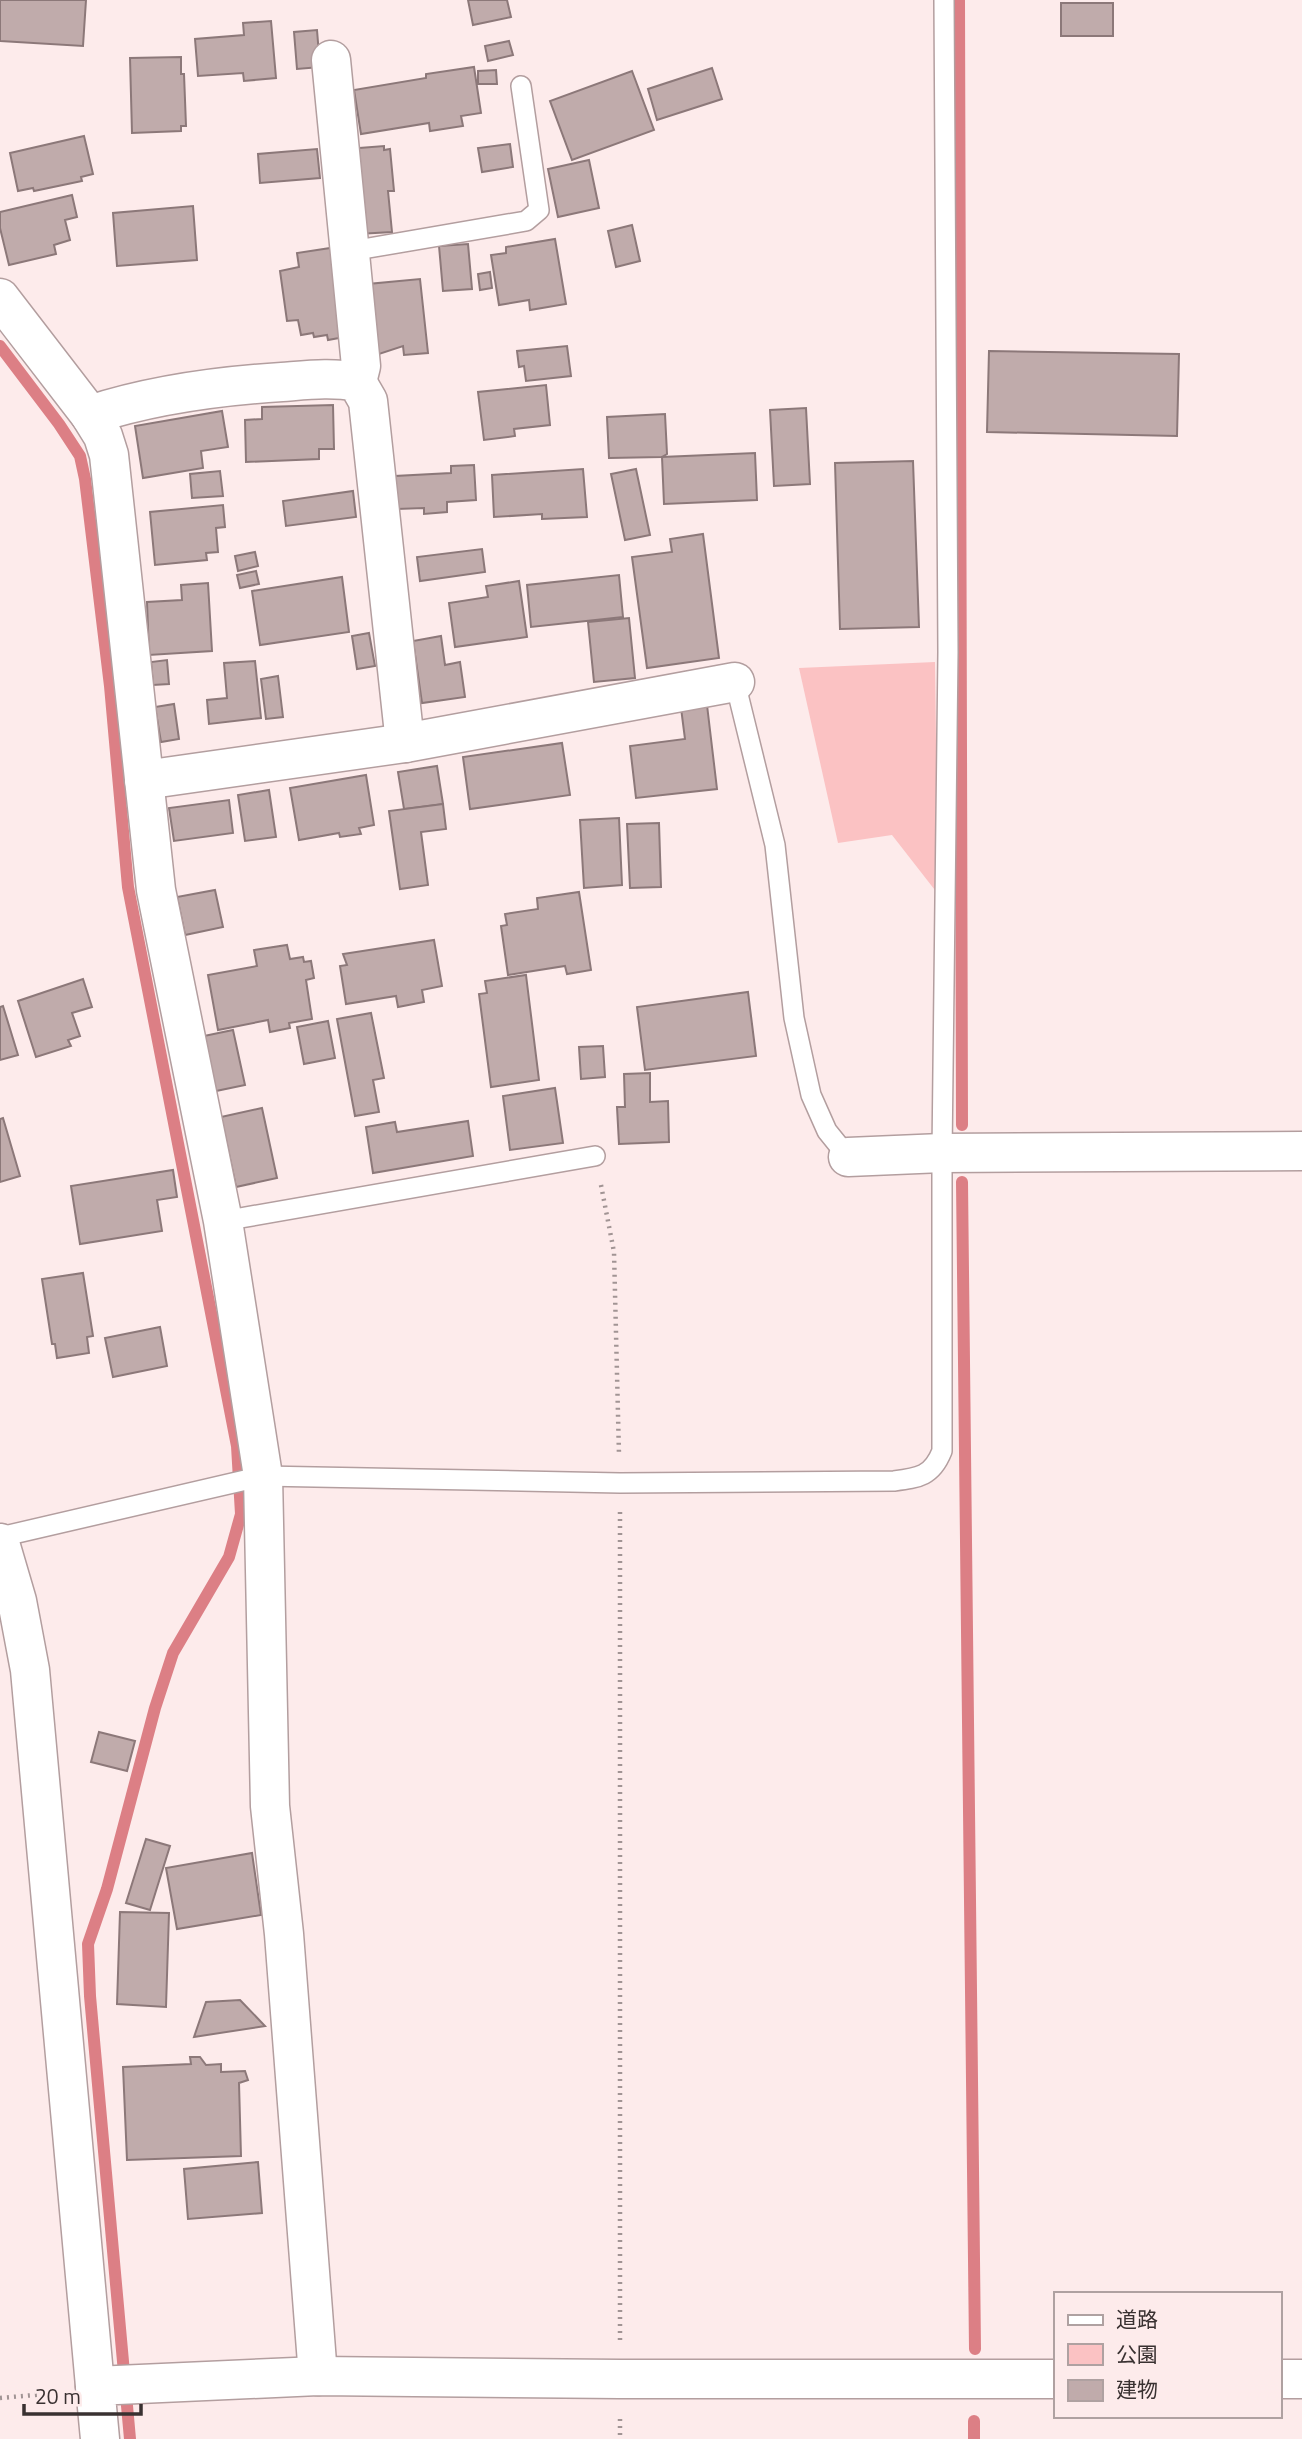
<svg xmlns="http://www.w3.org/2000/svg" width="1302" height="2439" font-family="'Titillium Web','Noto Sans JP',sans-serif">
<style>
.green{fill:#fbc2c3}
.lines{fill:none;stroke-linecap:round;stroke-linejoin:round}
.stream{stroke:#dc7f85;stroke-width:12}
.building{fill:#c0abab;stroke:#8c7879;stroke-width:2}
.service-casing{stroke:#b39e9f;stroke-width:22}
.minor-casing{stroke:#b39e9f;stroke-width:41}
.path{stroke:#a19494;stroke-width:4.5;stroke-dasharray:2 5;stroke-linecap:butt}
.service{stroke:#fff;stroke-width:19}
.minor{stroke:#fff;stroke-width:38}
</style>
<rect width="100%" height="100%" fill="#fdebeb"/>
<!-- green -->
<polygon class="green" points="935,662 938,894 892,835 838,843 799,668"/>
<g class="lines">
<!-- stream -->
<g class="stream">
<polyline points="959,0 962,1125"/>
<polyline points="0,346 59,424 80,456 85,479 110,686 128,887 237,1446 241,1514 229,1557 173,1653 155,1708 107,1889 88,1944 90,1996 130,2439"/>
<polyline points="962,1182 975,2349"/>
<polyline points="974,2421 974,2439"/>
</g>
</g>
<!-- building -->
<g class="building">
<polygon points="0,0 86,0 83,46 0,41"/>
<polygon points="468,0 507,0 511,17 473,25"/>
<rect x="1061" y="3" width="52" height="33"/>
<polygon points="271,21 276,78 244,81 243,73 198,76 195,39 244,35 243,23"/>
<polygon points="317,30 320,67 297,69 294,32"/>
<polygon points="509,41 513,55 488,61 485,46"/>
<polygon points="181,57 181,74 184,74 186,126 181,126 181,131 132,133 130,58"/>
<polygon points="474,67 481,113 461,116 463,126 430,131 429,123 361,134 354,90 426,78 426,74"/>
<polygon points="712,68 722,99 657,120 648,89"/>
<polygon points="496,70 497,84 478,84 478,71"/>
<polygon points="632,71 654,130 572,160 550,101"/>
<polygon points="84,136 93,174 81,177 82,181 34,191 33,188 18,191 10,153"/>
<polygon points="510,144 513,167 482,172 478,148"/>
<polygon points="384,146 384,150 390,149 394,191 388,191 392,232 358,234 347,149"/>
<polygon points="317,149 320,178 260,183 258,154"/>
<polygon points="589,160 599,208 558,217 548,169"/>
<polygon points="72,195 77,217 65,220 70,240 54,245 56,254 9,265 0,228 0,212"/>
<polygon points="193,206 197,260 117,266 113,213"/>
<polygon points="632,225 640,261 616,267 608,231"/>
<polygon points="555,239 566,304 530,310 529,300 499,305 491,255 506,253 506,247"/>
<polygon points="468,244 472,289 443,291 439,246"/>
<polygon points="337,247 350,336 328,340 327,335 314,337 313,333 301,335 298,320 287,321 280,271 299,267 297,253"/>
<polygon points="490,272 492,288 480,290 478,274"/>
<polygon points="420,279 428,353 404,355 403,346 373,356 368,284"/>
<polygon points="567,346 571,376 526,381 524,366 519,367 517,351"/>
<polygon points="989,351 1179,354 1177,436 987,432"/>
<polygon points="546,385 550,425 514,429 515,436 484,440 478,392"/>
<polygon points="333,405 334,449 319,449 319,459 246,462 245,420 262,419 262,407"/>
<polygon points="806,408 810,484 774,486 770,410"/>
<polygon points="222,411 228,447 201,451 203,468 143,478 135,426"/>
<polygon points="665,414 667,454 662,457 609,458 607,417"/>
<polygon points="755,453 757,500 664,504 662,457"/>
<polygon points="913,461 919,627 840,629 835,463"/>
<polygon points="474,465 476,500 447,502 447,512 424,514 424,508 397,509 395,476 451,473 451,466"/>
<polygon points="583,469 587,517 542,519 542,514 494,517 492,475"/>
<polygon points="636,469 650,535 625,540 611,474"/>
<polygon points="220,471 223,496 192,498 190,474"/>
<polygon points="353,491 356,517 286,526 283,501"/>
<polygon points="223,505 225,527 216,528 218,552 206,553 207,560 155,565 150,512"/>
<polygon points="703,534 719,658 647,668 632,557 672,552 670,539"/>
<polygon points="482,549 485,572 420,581 417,557"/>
<polygon points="255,552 258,566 238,571 235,556"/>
<polygon points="256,571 259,584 240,588 237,575"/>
<polygon points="619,575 623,617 531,627 527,585"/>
<polygon points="342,577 349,632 260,645 252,591"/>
<polygon points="519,581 527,637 455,647 449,603 488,597 486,586"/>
<polygon points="208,583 212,651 149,655 147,602 182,600 181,585"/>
<polygon points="629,618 635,678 594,682 588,622"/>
<polygon points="369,633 375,666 357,669 352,636"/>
<polygon points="441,636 445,665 460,662 465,697 422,703 413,641"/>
<polygon points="167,660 169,684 153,685 151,662"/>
<polygon points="255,661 261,718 209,724 207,700 227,698 224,663"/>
<polygon points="278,676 283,717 266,719 261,679"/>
<polygon points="174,704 179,739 161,742 155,707"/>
<polygon points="707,705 717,789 636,798 630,746 685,739 681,708"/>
<polygon points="562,743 570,795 470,809 463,757"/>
<polygon points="437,766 443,804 404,809 398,772"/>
<polygon points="366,775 374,825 359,828 361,834 340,837 339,833 299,840 290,788"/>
<polygon points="269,790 276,837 245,841 238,795"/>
<polygon points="229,800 233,833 174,841 169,808"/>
<polygon points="443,804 446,829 421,832 428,885 400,889 389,811"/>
<polygon points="619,818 622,885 584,888 580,820"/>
<polygon points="659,823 661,887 630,888 627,824"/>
<polygon points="215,890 223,927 185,935 177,897"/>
<polygon points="579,892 591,970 567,974 565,966 508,975 501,926 507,925 505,914 538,909 537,898"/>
<polygon points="434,940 442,986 422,990 424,1002 398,1007 396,996 346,1004 340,966 347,965 343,954"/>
<polygon points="287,945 290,959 303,957 304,962 311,961 314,978 306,980 312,1019 289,1023 290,1028 270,1032 268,1020 218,1030 208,975 257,966 254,950"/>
<polygon points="526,975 539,1080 491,1087 479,994 487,993 485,981"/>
<polygon points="83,979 92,1007 72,1013 80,1036 68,1040 71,1046 36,1057 18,1001"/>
<polygon points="748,992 756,1056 645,1070 637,1007"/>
<polygon points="3,1006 18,1055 0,1060 0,1007"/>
<polygon points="371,1013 384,1078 373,1080 379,1112 355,1116 337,1019"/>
<polygon points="328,1021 335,1058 304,1064 297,1027"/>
<polygon points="233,1030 245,1085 216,1091 204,1036"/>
<polygon points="603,1046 605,1077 581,1079 579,1047"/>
<polygon points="650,1073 650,1102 668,1101 669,1142 619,1144 617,1107 625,1107 624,1074"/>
<polygon points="555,1088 563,1143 510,1150 503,1096"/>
<polygon points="262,1108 277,1178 236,1187 221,1117"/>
<polygon points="3,1118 20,1176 0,1182 0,1119"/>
<polygon points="468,1121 473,1156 373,1173 366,1127 395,1122 397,1132"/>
<polygon points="173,1170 177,1197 157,1200 162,1231 80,1244 71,1186"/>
<polygon points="83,1273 93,1336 87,1337 89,1353 57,1358 55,1344 52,1344 42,1279"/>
<polygon points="160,1327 167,1366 113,1377 105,1338"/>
<polygon points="99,1732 135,1741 127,1771 91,1762"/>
<polygon points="146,1839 170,1846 150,1910 126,1903"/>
<polygon points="252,1853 261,1915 177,1929 166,1868"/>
<polygon points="120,1912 169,1913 166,2007 117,2004"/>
<polygon points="240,2000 265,2026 194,2037 206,2002"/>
<polygon points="190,2057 200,2057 206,2065 221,2064 221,2072 245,2071 248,2080 239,2083 241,2156 127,2160 123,2067 191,2064"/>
<polygon points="258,2162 262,2213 188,2219 184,2169"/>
</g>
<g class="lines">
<defs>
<g id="service">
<polyline points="351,251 526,221 539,210 521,86"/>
<polyline points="735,682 775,845 794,1018 811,1095 827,1131 848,1157"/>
<polyline points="223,1221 595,1156"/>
<path d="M 0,1537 L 263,1476 L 620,1483 L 894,1481 C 919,1478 932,1476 942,1451 L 942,1153 L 948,652 L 944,0"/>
</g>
<g id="minor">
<polyline points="331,60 361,366 357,382"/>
<polyline points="0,298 90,415 103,436 109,455 156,890 223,1221 263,1476 270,1806 284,1934 318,2376"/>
<path d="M 90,415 C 151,395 217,386 282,382 C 308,380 332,377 357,382 L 368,401 L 405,743"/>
<polyline points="144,780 405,743 735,682"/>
<polyline points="848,1157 942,1153 1302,1151"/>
<polyline points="0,1543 17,1601 30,1670 95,2386"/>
<polyline points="1279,2379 1302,2379"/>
<polyline points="100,2439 95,2386 318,2376 620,2379 1055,2379"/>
</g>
</defs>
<!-- service casing -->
<use href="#service" class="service-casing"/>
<!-- minor casing -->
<use href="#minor" class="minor-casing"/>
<!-- path -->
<g class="path">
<polyline points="601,1185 614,1252 619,1455"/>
<polyline points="620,1512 620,2340"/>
<polyline points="0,2398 58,2393"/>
<polyline points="620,2419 620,2439"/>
</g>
<!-- service -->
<use href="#service" class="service"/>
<!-- minor -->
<use href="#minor" class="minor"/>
</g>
<!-- legend -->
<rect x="1054" y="2292" width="228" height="126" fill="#fdebeb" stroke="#afa1a1" stroke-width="2"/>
<rect x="1068" y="2315" width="35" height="10" fill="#ffffff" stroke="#afa1a1" stroke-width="2"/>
<text x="1116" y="2327" font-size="21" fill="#393131">道路</text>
<rect x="1068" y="2344" width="35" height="21" fill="#fbc2c3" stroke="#afa1a1" stroke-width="2"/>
<text x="1116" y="2362" font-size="21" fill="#393131">公園</text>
<rect x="1068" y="2380" width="35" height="21" fill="#c0abab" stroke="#afa1a1" stroke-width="2"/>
<text x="1116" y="2397" font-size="21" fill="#393131">建物</text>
<!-- scale -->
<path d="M24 2404v10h117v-10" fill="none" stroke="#393131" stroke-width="3.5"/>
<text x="35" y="2404" font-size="21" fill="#393131" stroke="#fdebeb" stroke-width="5" paint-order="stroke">20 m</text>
</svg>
